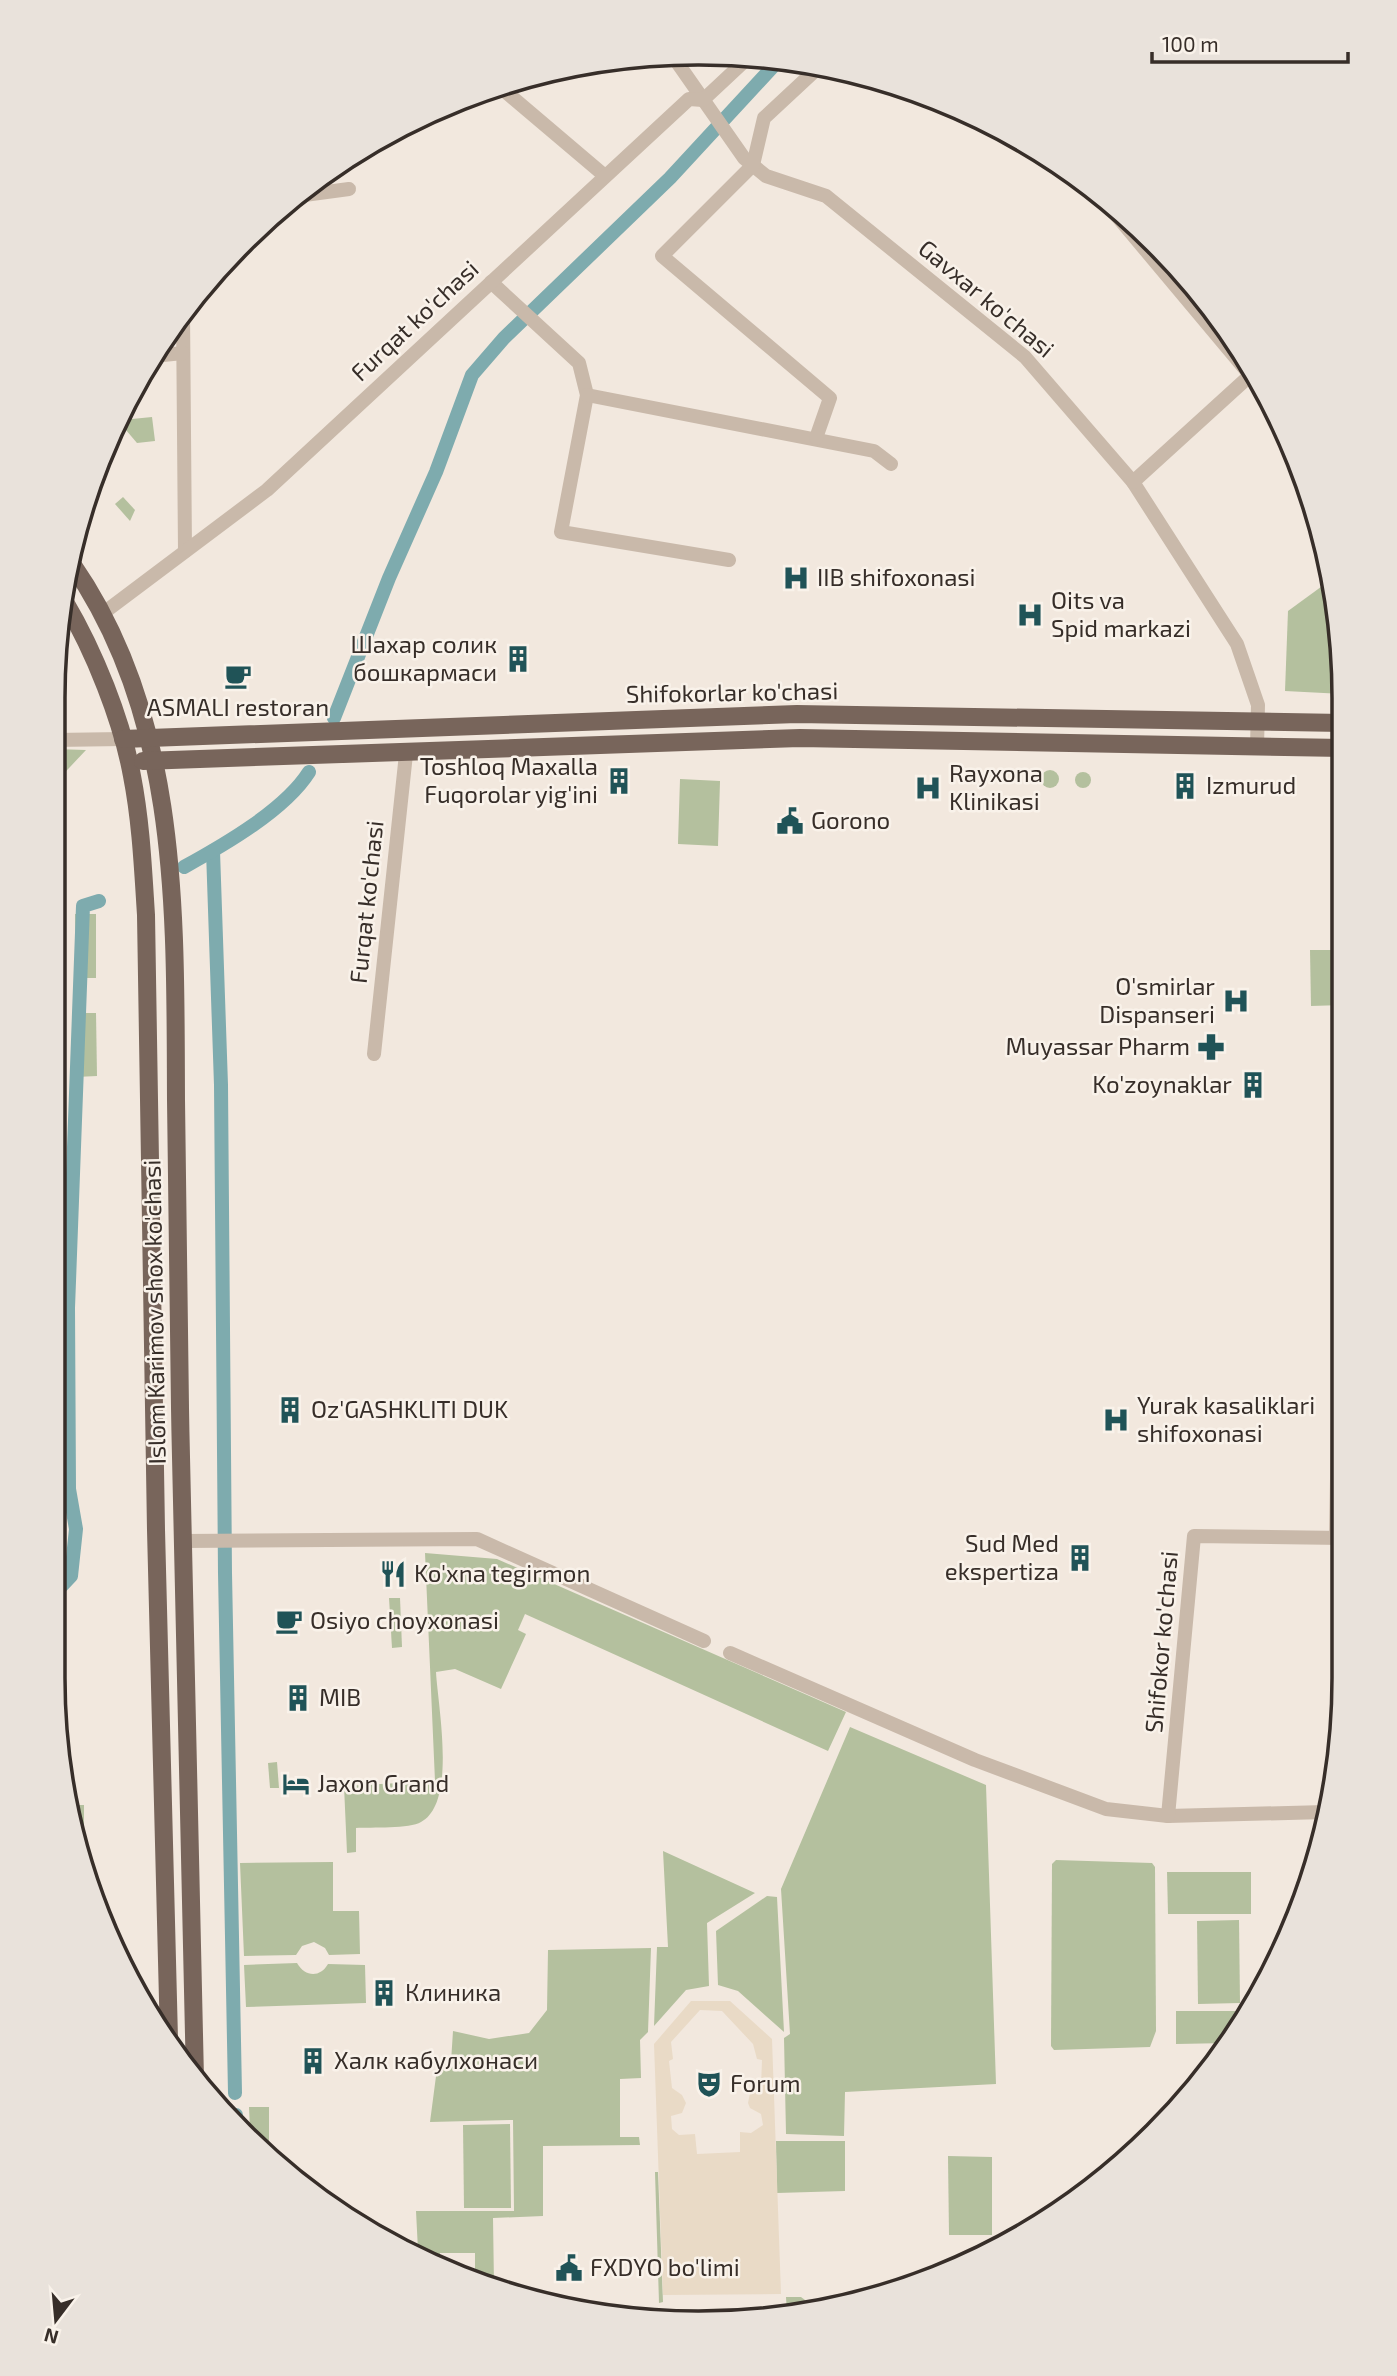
<svg xmlns="http://www.w3.org/2000/svg" width="1397" height="2376" font-family="'Exo 2',sans-serif">
<style>
.green{fill:#b4c09e}
.plaza{fill:#e9dac6;fill-rule:evenodd}
.lines{fill:none;stroke-linecap:round;stroke-linejoin:round}
.canal{stroke:#7eabae;stroke-width:14}
.minor{stroke:#c9b9aa;stroke-width:14}
.major{stroke:#78655b;stroke-width:18}
.labels{text-anchor:middle;stroke-width:5;stroke-linejoin:round;paint-order:stroke}
.street-label{font-size:24px;fill:#372e29;stroke:#f9f2ea}
.poi-label{font-size:24px;fill:#372e29;stroke:#f9f2ea;text-anchor:start}
.rim{fill:none;stroke:#372e29;stroke-width:3.5}
</style>
<rect width="100%" height="100%" fill="#f2e8de"/>
<!-- green -->
<g class="green">
<polygon points="152,417 155,441 137,443 120,423 122,420"/>
<polygon points="123,497 135,510 130,521 115,504"/>
<polygon points="1325,584 1329,584 1343,656 1343,694 1285,691 1288,611"/>
<polygon points="54,749 86,750 54,784"/>
<circle cx="1050" cy="779" r="9"/>
<circle cx="1083" cy="780" r="8"/>
<polygon points="680,779 720,781 718,846 678,844"/>
<polygon points="54,820 59,820 62,979 53,979"/>
<polygon points="75,914 96,914 96,978 76,978"/>
<polygon points="1310,950 1343,950 1343,1005 1311,1006"/>
<polygon points="76,1013 96,1013 97,1076 76,1077"/>
<path d="M 425,1553 L 497,1559 L 846,1712 L 828,1751 L 525,1614 L 518,1630 L 526,1634 L 501,1689 L 455,1669 L 436,1672 C 438,1707 457,1803 421,1822 C 410,1829 371,1827 356,1828 L 356,1852 L 347,1853 L 344,1786 L 435,1781 Z"/>
<polygon points="389,1598 400,1598 402,1647 392,1648"/>
<polygon points="850,1727 986,1785 996,2084 845,2092 844,2136 786,2134 784,2038 790,2034 781,1889"/>
<polygon points="277,1762 279,1788 270,1788 268,1763"/>
<polygon points="74,1805 84,1805 84,1871"/>
<polygon points="663,1851 755,1893 707,1923 709,1986 686,1990 654,2026 657,1947 668,1947"/>
<polygon points="1056,1860 1152,1863 1155,1867 1156,2031 1150,2047 1054,2050 1051,2046 1052,1864"/>
<polygon points="333,1862 333,1911 359,1911 360,1954 329,1955 325,1948 314,1942 302,1946 296,1955 244,1956 240,1863"/>
<polygon points="1167,1872 1251,1872 1251,1914 1168,1914"/>
<polygon points="767,1896 777,1897 784,2032 738,1991 718,1985 716,1931"/>
<polygon points="1239,1920 1240,2003 1198,2004 1197,1921"/>
<polygon points="651,1948 648,2032 640,2040 641,2078 620,2079 620,2137 639,2137 640,2145 543,2146 543,2216 493,2218 494,2285 475,2276 475,2253 440,2253 440,2260 418,2250 416,2211 514,2211 513,2120 430,2122 438,2061 451,2062 453,2031 489,2039 529,2033 547,2010 548,1950"/>
<path d="M 297,1963 C 305,1977 320,1978 328,1964 L 365,1965 L 366,2003 L 246,2007 L 244,1965 Z"/>
<polygon points="1176,2011 1235,2011 1236,2036 1229,2043 1176,2044"/>
<polygon points="249,2107 269,2107 269,2149 250,2130"/>
<polygon points="510,2124 511,2208 464,2208 463,2125"/>
<polygon points="776,2141 845,2141 845,2191 777,2193"/>
<polygon points="948,2156 992,2157 992,2235 949,2235"/>
<polygon points="655,2172 658,2172 663,2302 659,2303"/>
<polygon points="786,2297 801,2297 805,2300 805,2309 787,2313"/>
</g>
<!-- plaza -->
<path class="plaza" d="M 691,2001 L 730,2001 L 772,2039 L 781,2294 L 663,2295 L 654,2044 ZM 700,2010 L 722,2011 L 753,2044 L 757,2059 L 762,2060 L 761,2086 L 750,2093 L 748,2103 L 750,2108 L 761,2114 L 763,2125 L 751,2133 L 740,2132 L 740,2152 L 697,2154 L 695,2134 L 679,2135 L 672,2129 L 671,2116 L 682,2113 L 686,2103 L 682,2095 L 672,2088 L 669,2061 L 673,2059 L 671,2042 Z"/>
<g class="lines">
<!-- canal -->
<g class="canal">
<polyline points="334,718 389,578 436,472 472,375 504,338 670,178 779,60"/>
<polyline points="213,851 221,1085 225,1573 235,2093"/>
<path d="M 184,867 C 224,845 285,810 309,772"/>
<polyline points="53,1595 71,1576 76,1529 69,1489 68,1308 83,906 99,901"/>
<polyline points="236,2115 236,2117"/>
</g>
<!-- minor -->
<g class="minor">
<polyline points="672,55 744,158 766,176 826,196 1025,357 1133,482 1237,644 1258,705 1257,747"/>
<polyline points="500,87 605,176"/>
<polyline points="297,196 349,189"/>
<polyline points="1101,197 1266,394"/>
<polyline points="491,282 579,363 587,395 561,532 729,560"/>
<polyline points="183,313 185,551"/>
<polyline points="153,356 183,353"/>
<polyline points="587,395 874,451 891,464"/>
<polyline points="816,438 830,398 662,256 753,165 764,118 821,65"/>
<polyline points="1133,482 1255,371"/>
<polyline points="102,614 267,490 689,99 703,100 749,57"/>
<polyline points="54,740 123,739"/>
<polyline points="374,1054 406,754"/>
<polyline points="1336,1538 1343,1124"/>
<polyline points="182,1541 477,1539 704,1641"/>
<polyline points="730,1653 975,1760 1106,1809 1168,1816 1325,1812"/>
<polyline points="1168,1816 1194,1536 1343,1538"/>
</g>
<!-- major -->
<g class="major">
<path d="M 72,564 C 181,721 175,916 176,1100 C 177,1202 179,1305 180,1408 C 184,1632 190,1856 195,2079"/>
<path d="M 65,602 C 94,651 122,720 132,776 C 141,822 143,869 146,915 L 156,1530 L 169,2039"/>
<polyline points="123,739 797,714 1343,723"/>
<polyline points="143,761 800,738 1343,748"/>
</g>
</g>
<!-- icons -->
<defs>
<symbol id="hospital-bare" viewBox="-9 -9 18 18"><path d="M-5-5h3v3.5h4V-5h3V5h-3V1.5h-4V5h-3Z" fill="#205357" stroke="#f9f2ea" stroke-width="2.5" paint-order="stroke"/></symbol>
<symbol id="building-bare" viewBox="-9 -9 18 18"><path d="M-4-6H4V6H1V3H-1V6H-4ZM-2.5-4.3h1.7v1.8h-1.7ZM.8-4.3h1.7v1.8H.8ZM-2.5-1h1.7V.8h-1.7ZM.8-1h1.7V.8H.8Z" fill="#205357" stroke="#f9f2ea" stroke-width="2.5" paint-order="stroke"/></symbol>
<symbol id="cafe-bare" viewBox="-9 -9 18 18"><path d="M-5.5-4.5H6V0H3Q3 3.5 0 3.5H-2.5Q-5.5 3.5-5.5 0ZM3-3.2v2h1.7v-2ZM-6 4.5H4V6H-6Z" fill="#205357" stroke="#f9f2ea" stroke-width="2.5" paint-order="stroke"/></symbol>
<symbol id="civic-bare" viewBox="-9 -9 18 18"><path d="M-.6-6.5H3V-4.5H.6V-3L4-1V1h2V6H-6V1h2V-1L-.6-3ZM-1.2 2.5V6h2.4V2.5Z" fill="#205357" stroke="#f9f2ea" stroke-width="2.5" paint-order="stroke"/></symbol>
<symbol id="pharmacy-bare" viewBox="-9 -9 18 18"><path d="M-2-6h4v4h4v4h-4v4h-4v-4h-4v-4h4Z" fill="#205357" stroke="#f9f2ea" stroke-width="2.5" paint-order="stroke"/></symbol>
<symbol id="restaurant-bare" viewBox="-9 -9 18 18"><path d="M-5-6h1v4h1v-4h1v4h1v-4h1v5L-1.5 .5V6h-2V.5L-5-1ZM5-6V6H3V1.5H1.5Q1.5-4 5-6Z" fill="#205357" stroke="#f9f2ea" stroke-width="2.5" paint-order="stroke"/></symbol>
<symbol id="hotel-bare" viewBox="-9 -9 18 18"><path d="M-6-4.5h1.5V1H6V5H4.5V3h-9V5H-6ZM-4 0a1.8 1.8 0 1 1 3.6 0ZM.5 0V-2.5h3Q6-2.5 6 0Z" fill="#205357" stroke="#f9f2ea" stroke-width="2.5" paint-order="stroke"/></symbol>
<symbol id="theatre-bare" viewBox="-9 -9 18 18"><path d="M-5-5.5Q0-4 5-5.5V0Q5 5 0 6Q-5 5-5 0ZM-3.3-2.5H-1v1.5H-3.3ZM1-2.5H3.3v1.5H1ZM-2.8 1Q0 5.5 2.8 1Z" fill="#205357" stroke="#f9f2ea" stroke-width="2.5" paint-order="stroke"/></symbol>
</defs>
<g fill-rule="evenodd">
<use href="#hospital-bare" x="777" y="559" width="38" height="38"/>
<use href="#hospital-bare" x="1011" y="596" width="38" height="38"/>
<use href="#building-bare" x="499" y="640" width="38" height="38"/>
<use href="#cafe-bare" x="219" y="657" width="38" height="38"/>
<use href="#building-bare" x="600" y="762" width="38" height="38"/>
<use href="#building-bare" x="1166" y="767" width="38" height="38"/>
<use href="#hospital-bare" x="909" y="769" width="38" height="38"/>
<use href="#civic-bare" x="771" y="802" width="38" height="38"/>
<use href="#hospital-bare" x="1217" y="982" width="38" height="38"/>
<use href="#pharmacy-bare" x="1192" y="1028" width="38" height="38"/>
<use href="#building-bare" x="1234" y="1066" width="38" height="38"/>
<use href="#building-bare" x="271" y="1391" width="38" height="38"/>
<use href="#hospital-bare" x="1097" y="1401" width="38" height="38"/>
<use href="#building-bare" x="1061" y="1539" width="38" height="38"/>
<use href="#restaurant-bare" x="374" y="1555" width="38" height="38"/>
<use href="#cafe-bare" x="270" y="1602" width="38" height="38"/>
<use href="#building-bare" x="279" y="1679" width="38" height="38"/>
<use href="#hotel-bare" x="277" y="1765" width="38" height="38"/>
<use href="#building-bare" x="365" y="1974" width="38" height="38"/>
<use href="#building-bare" x="294" y="2042" width="38" height="38"/>
<use href="#theatre-bare" x="690" y="2065" width="38" height="38"/>
<use href="#civic-bare" x="550" y="2249" width="38" height="38"/>
</g>
<g class="labels">
<!-- street labels -->
<g class="street-label">
<text transform="translate(986 299) rotate(40)" y="8">Gavxar ko'chasi</text>
<text transform="translate(415 321) rotate(-43)" y="8">Furqat ko'chasi</text>
<text transform="translate(732 693) rotate(-1)" y="8">Shifokorlar ko'chasi</text>
<text transform="translate(367 902) rotate(-84)" y="8">Furqat ko'chasi</text>
<text transform="translate(155 1312) rotate(-91)" y="8">Islom Karimov shox ko'chasi</text>
<text transform="translate(1162 1642) rotate(-85)" y="8">Shifokor ko'chasi</text>
</g>
<!-- poi labels -->
<g class="poi-label">
<text x="817" y="586">IIB shifoxonasi</text>
<text x="1051" y="609">Oits va<tspan x="1051" dy="28">Spid markazi</tspan></text>
<text x="497" y="653" text-anchor="end">Шахар солик<tspan x="497" dy="28">бошкармаси</tspan></text>
<text x="238" y="716" text-anchor="middle">ASMALI restoran</text>
<text x="598" y="775" text-anchor="end">Toshloq Maxalla<tspan x="598" dy="28">Fuqorolar yig'ini</tspan></text>
<text x="949" y="782">Rayxona<tspan x="949" dy="28">Klinikasi</tspan></text>
<text x="1206" y="794">Izmurud</text>
<text x="811" y="829">Gorono</text>
<text x="1215" y="995" text-anchor="end">O'smirlar<tspan x="1215" dy="28">Dispanseri</tspan></text>
<text x="1190" y="1055" text-anchor="end">Muyassar Pharm</text>
<text x="1232" y="1093" text-anchor="end">Ko'zoynaklar</text>
<text x="1137" y="1414">Yurak kasaliklari<tspan x="1137" dy="28">shifoxonasi</tspan></text>
<text x="311" y="1418">Oz'GASHKLITI DUK</text>
<text x="1059" y="1552" text-anchor="end">Sud Med<tspan x="1059" dy="28">ekspertiza</tspan></text>
<text x="414" y="1582">Ko'xna tegirmon</text>
<text x="310" y="1629">Osiyo choyxonasi</text>
<text x="319" y="1706">MIB</text>
<text x="317" y="1792">Jaxon Grand</text>
<text x="405" y="2001">Клиника</text>
<text x="334" y="2069">Халк кабулхонаси</text>
<text x="730" y="2092">Forum</text>
<text x="590" y="2276">FXDYO bo'limi</text>
</g>
</g>
<!-- crop -->
<path d="M0 0H1397V2376H0ZM698 65H699A633 633 0 0 1 1332 698V1678A633 633 0 0 1 699 2311H698A633 633 0 0 1 65 1678V698A633 633 0 0 1 698 65Z" fill="#e9e2db" fill-rule="evenodd"/>
<path class="rim" d="M698 65H699A633 633 0 0 1 1332 698V1678A633 633 0 0 1 699 2311H698A633 633 0 0 1 65 1678V698A633 633 0 0 1 698 65Z"/>
<!-- north arrow -->
<g transform="translate(56 2320) rotate(196)" stroke="#f9f2ea" stroke-width="5" paint-order="stroke">
<path d="M0-5L12 26L0 18L-12 26Z" fill="#372e29"/>
<text y="-10" font-size="19" font-weight="bold" text-anchor="middle" fill="#372e29">N</text>
</g>
<!-- scale -->
<path d="M1152 52v10h196v-10" fill="none" stroke="#372e29" stroke-width="3.5"/>
<text x="1162" y="52" font-size="21" fill="#372e29" stroke="#f9f2ea" stroke-width="5" paint-order="stroke">100 m</text>
</svg>
